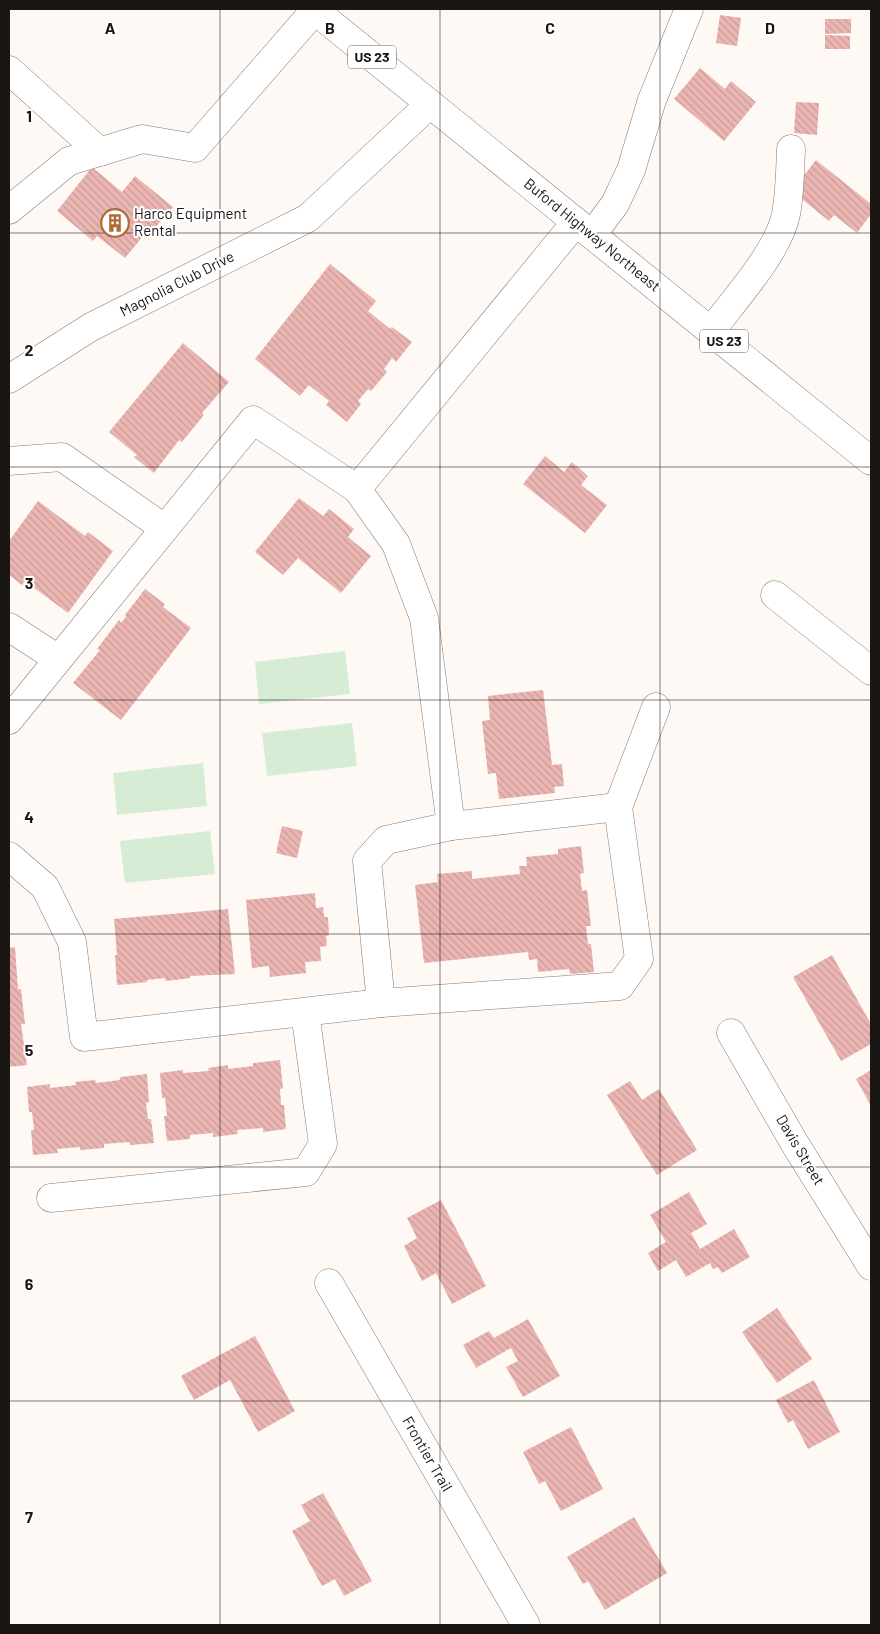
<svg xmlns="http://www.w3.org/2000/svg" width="880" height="1634" font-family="Barlow,sans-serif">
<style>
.pitch{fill:#d6ecd5}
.building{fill:url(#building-back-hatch)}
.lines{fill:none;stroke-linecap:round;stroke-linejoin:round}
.minor-casing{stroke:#877b74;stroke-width:29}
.major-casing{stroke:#877b74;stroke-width:29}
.minor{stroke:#fff;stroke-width:28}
.major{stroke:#fff;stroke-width:28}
.grid{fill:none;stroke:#1a1613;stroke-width:1;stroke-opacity:0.55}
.labels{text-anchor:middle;stroke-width:4;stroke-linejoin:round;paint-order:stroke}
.shield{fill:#fff;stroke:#5f5c5a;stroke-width:1}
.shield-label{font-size:14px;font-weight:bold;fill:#1a1613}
.poi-label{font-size:15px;fill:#1a1613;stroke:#fff;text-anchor:start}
.street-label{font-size:15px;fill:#1a1613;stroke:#fff}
.grid-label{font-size:16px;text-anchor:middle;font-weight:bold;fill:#1a1613;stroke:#fff;stroke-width:4;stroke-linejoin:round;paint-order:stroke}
</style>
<defs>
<pattern id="building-back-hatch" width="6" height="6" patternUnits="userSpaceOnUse" patternTransform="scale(1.25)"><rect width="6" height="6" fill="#ebb5b2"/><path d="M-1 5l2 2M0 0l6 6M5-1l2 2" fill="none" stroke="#c99b98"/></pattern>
</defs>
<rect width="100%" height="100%" fill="#fef9f5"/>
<!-- pitch -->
<g class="pitch">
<polygon points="345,651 350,694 259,704 255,662"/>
<polygon points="352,723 357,766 267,776 262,733"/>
<polygon points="203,763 207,806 117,815 113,773"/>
<polygon points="210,831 215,874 125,883 120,841"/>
</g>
<!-- building -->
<g class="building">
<polygon points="720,15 741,18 737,46 716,43"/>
<polygon points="825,19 851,19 851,33 825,34"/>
<polygon points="825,35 850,36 850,49 825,49"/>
<polygon points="700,68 725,89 731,81 756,102 724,141 674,99"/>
<polygon points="796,102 819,103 817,135 794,133"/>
<polygon points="816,160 871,204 871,214 857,233 834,215 829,221 792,191"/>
<polygon points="92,167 122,192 135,176 173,207 147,237 144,235 125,258 97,236 93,241 57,211"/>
<polygon points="330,264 376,301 368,311 390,329 392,327 412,342 396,362 392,358 384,369 387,372 371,391 368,389 358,401 361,404 347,422 326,405 329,401 309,385 300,396 255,359"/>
<polygon points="183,343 229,382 202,413 204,415 182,442 179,440 154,473 134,457 137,455 109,432"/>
<polygon points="545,456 564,472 572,462 588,476 581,485 607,505 585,533 523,484"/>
<polygon points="299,498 323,516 329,509 354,529 348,537 371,556 341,593 298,558 283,575 255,552"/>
<polygon points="38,501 85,536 88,532 113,551 68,613 25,581 22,585 9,575 9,541"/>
<polygon points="145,589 165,604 163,607 191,628 121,720 73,683 100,650 97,649 119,620 121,623 126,617 125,615"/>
<polygon points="543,690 552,765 562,764 564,786 554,787 555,793 499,799 496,773 488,774 482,721 490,720 488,696"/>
<polygon points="282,826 303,831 297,858 276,853"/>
<polygon points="581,846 584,873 580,874 582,891 587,890 591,926 586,926 588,944 591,944 594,972 570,974 569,969 538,972 537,959 529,960 528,952 424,963 415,885 438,882 437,874 472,871 472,879 520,874 519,866 527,866 526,857 558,854 558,849"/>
<polygon points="315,893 316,908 323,907 324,917 328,917 329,935 326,936 327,946 320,947 321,961 305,962 306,973 270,977 269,966 252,968 246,900"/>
<polygon points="228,909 235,974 190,976 190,978 166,981 165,978 147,980 147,982 117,985 115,955 117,955 114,919"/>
<polygon points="15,947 18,989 21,989 25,1024 21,1024 27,1065 9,1067 9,948"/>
<polygon points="832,955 871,1024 871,1044 841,1061 793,977"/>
<polygon points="280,1060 283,1088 280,1089 281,1105 284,1105 286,1129 263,1132 263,1128 237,1130 238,1134 213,1137 213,1133 190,1135 190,1139 167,1141 164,1116 167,1116 165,1098 162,1098 160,1073 183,1070 183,1073 209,1071 208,1068 228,1065 228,1069 253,1066 253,1063"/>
<polygon points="871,1070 871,1106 856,1079"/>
<polygon points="147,1074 149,1102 146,1103 148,1119 151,1119 154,1143 130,1145 130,1142 104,1144 104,1148 80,1150 80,1147 57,1149 58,1153 33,1155 31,1130 34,1130 32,1112 29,1112 27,1087 50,1084 50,1088 76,1085 75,1082 95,1080 96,1083 120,1080 120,1077"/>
<polygon points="630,1081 642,1100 659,1089 697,1150 657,1175 607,1095"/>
<polygon points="689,1192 707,1224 691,1233 700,1249 734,1229 750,1257 722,1273 718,1267 713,1269 710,1263 686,1277 676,1260 658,1271 648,1253 666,1242 650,1215"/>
<polygon points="441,1200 486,1286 452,1304 436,1273 422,1281 404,1246 417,1238 407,1218"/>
<polygon points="777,1308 812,1359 777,1383 742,1332"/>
<polygon points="528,1319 560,1376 523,1397 506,1367 518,1361 511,1348 476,1368 463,1345 489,1331 494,1338"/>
<polygon points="255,1336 295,1411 258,1432 230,1380 194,1400 181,1376"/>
<polygon points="814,1380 840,1432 808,1449 793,1420 788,1423 776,1400"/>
<polygon points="571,1427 603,1489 561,1511 545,1481 539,1484 523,1452"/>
<polygon points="323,1493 372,1581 344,1596 335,1579 322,1586 292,1531 310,1521 301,1505"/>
<polygon points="634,1517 667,1573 605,1610 588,1581 583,1584 567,1557"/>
</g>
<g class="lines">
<defs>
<g id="minor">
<polyline points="9,70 100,152"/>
<polyline points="9,210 69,161 142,139 195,148 316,9"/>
<polyline points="592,235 615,204 631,170 652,100 689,9"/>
<path d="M 711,331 C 734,300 779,251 786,214 C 790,193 790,170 791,149"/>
<polyline points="9,379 91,327 308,218 430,104"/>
<polyline points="9,461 62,457 164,528"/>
<polyline points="357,489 396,544 424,618 451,826 386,840 367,861 381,1003 620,986 639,959 618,807 656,707"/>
<polyline points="775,595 871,671"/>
<polyline points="9,627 58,659"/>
<polyline points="9,720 253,420 357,489 576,222"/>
<polyline points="451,826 618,807"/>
<polyline points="9,856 45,887 72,942 84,1037 381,1003"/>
<polyline points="731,1033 795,1144 871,1266"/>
<polyline points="51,1198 306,1172 323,1144 305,1012"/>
<polyline points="329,1283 526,1625"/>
</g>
<polyline id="major" points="313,9 871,461"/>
</defs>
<!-- minor casing -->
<use href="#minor" class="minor-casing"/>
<!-- major casing -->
<use href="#major" class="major-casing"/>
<!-- minor -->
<use href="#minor" class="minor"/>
<!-- major -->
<use href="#major" class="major"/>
</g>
<!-- grid -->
<path class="grid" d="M 220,9 L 220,1625M 440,9 L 440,1625M 660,9 L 660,1625M 9,233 L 871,233M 9,467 L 871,467M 9,700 L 871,700M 9,934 L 871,934M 9,1167 L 871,1167M 9,1401 L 871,1401"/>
<!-- icons -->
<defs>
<symbol id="building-ring" viewBox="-11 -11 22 22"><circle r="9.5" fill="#fff" stroke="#ad6b36" stroke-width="1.5"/><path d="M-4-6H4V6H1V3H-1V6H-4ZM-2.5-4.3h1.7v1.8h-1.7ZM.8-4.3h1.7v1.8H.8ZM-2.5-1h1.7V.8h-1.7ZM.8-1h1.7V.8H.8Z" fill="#ad6b36"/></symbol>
</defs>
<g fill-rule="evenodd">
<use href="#building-ring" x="99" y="207" width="32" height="32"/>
</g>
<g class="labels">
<!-- shield labels -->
<g class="shield">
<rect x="348" y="45.5" width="48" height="23" rx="4"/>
<rect x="700" y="329.5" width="48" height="23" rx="4"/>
</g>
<g class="shield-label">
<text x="372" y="62">US 23</text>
<text x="724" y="346">US 23</text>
</g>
<!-- poi labels -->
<g class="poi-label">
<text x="134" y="219">Harco Equipment<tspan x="134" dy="17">Rental</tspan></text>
</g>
<!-- street labels -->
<g class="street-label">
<text transform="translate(592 235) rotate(39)" y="5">Buford Highway Northeast</text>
<text transform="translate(177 284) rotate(-27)" y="5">Magnolia Club Drive</text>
<text transform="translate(800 1150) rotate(59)" y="5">Davis Street</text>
<text transform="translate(427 1454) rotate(60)" y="5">Frontier Trail</text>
</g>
</g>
<g class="grid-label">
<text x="110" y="34">A</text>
<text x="330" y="34">B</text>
<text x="550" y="34">C</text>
<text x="770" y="34">D</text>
<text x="29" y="122">1</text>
<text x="29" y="356">2</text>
<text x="29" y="589">3</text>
<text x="29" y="823">4</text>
<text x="29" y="1056">5</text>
<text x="29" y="1290">6</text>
<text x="29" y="1523">7</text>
</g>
<!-- border -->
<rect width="880" height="1634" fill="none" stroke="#1a1613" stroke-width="20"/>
</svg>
